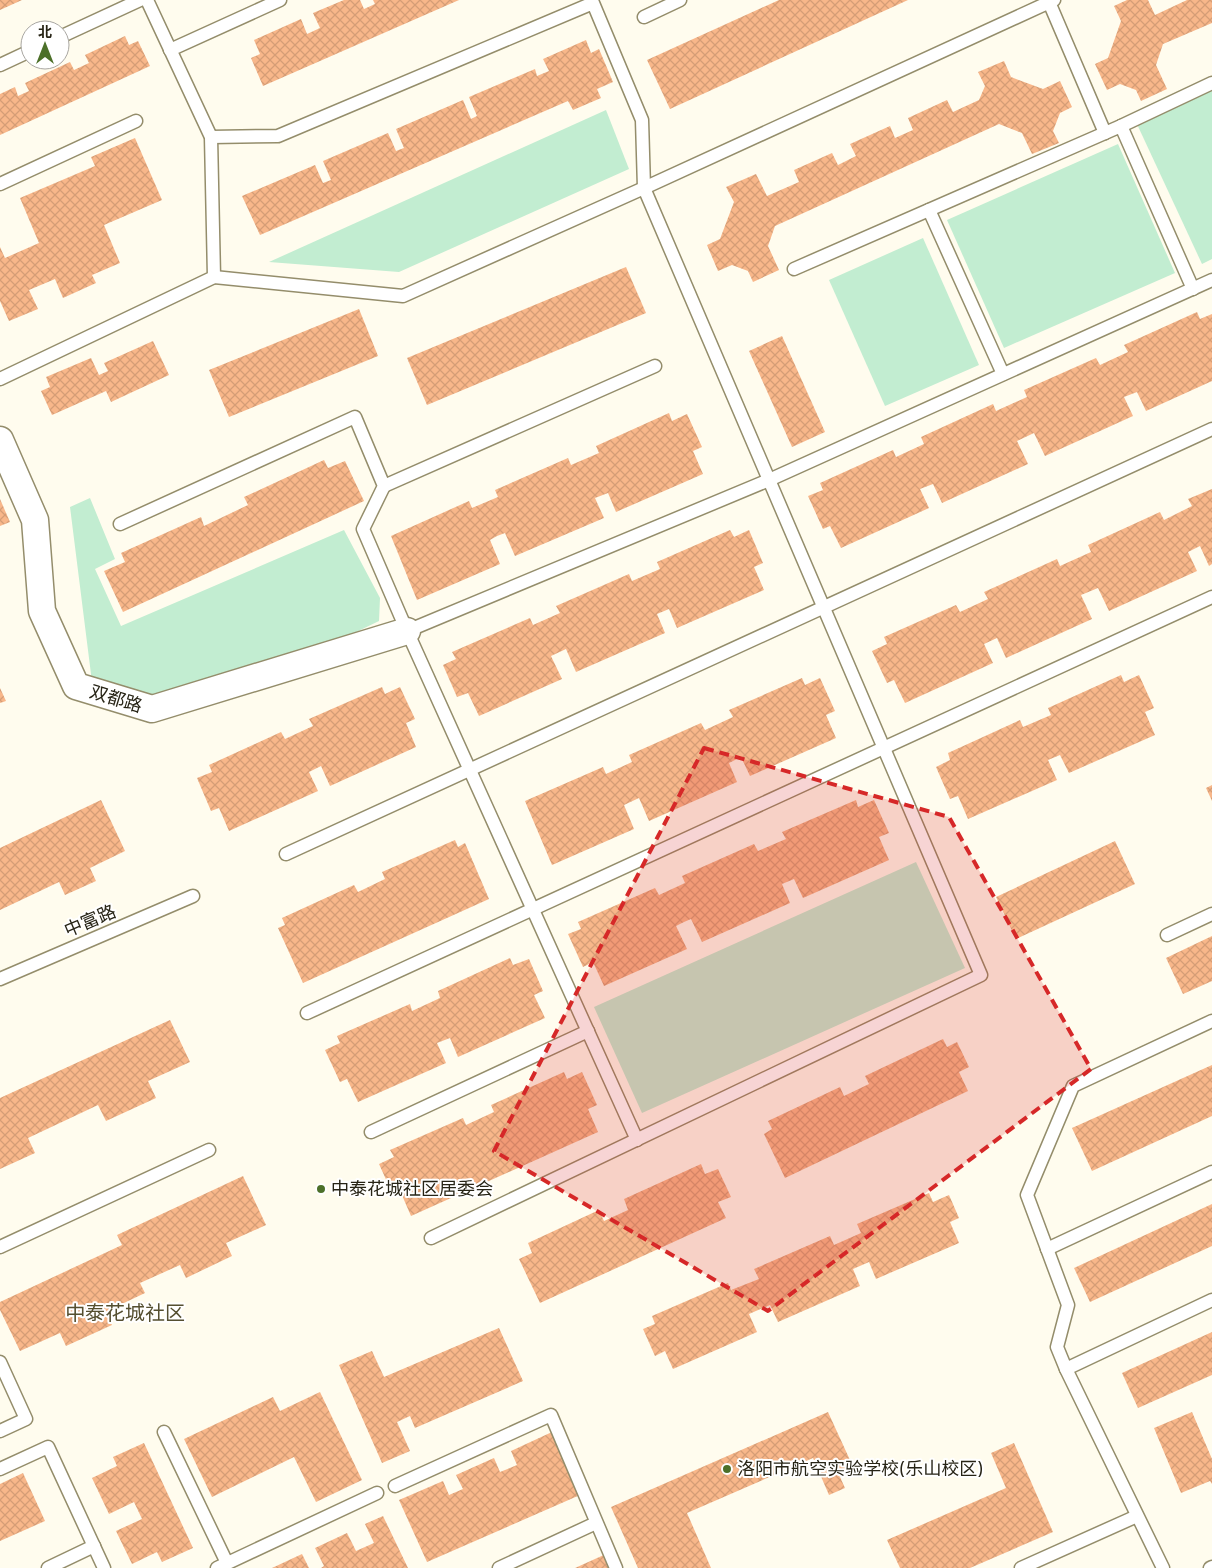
<svg xmlns="http://www.w3.org/2000/svg" width="1212" height="1568" font-family="Overpass,'Noto Sans SC',sans-serif">
<style>
.grass{fill:#c2edd1}
.building{fill:url(#building-cross-hatch)}
.lines{fill:none;stroke-linecap:round;stroke-linejoin:round}
.lane-casing{stroke:#948d6b;stroke-width:15}
.street-casing{stroke:#948d6b;stroke-width:29}
.lane{stroke:#fff;stroke-width:12}
.street{stroke:#fff;stroke-width:26}
.marked{fill:#d62828;fill-opacity:0.2;stroke:#d62828;stroke-width:4;stroke-dasharray:10 6;stroke-linejoin:round}
.poi-dot{fill:#4c7029;stroke:#fff;stroke-width:2}
.labels{text-anchor:middle;stroke-width:4;stroke-linejoin:round;paint-order:stroke}
.street-label{font-size:18px;fill:#272416;stroke:#fff}
.poi-label{font-size:18px;fill:#272416;stroke:#fff;text-anchor:start}
.quarter-label{font-size:20px;fill:#554f30;stroke:#fff}
</style>
<defs>
<pattern id="building-cross-hatch" width="8" height="8" patternUnits="userSpaceOnUse" patternTransform="scale(1.25)"><rect width="8" height="8" fill="#f8b78a"/><path d="M0 0l8 8M0 8l8-8" fill="none" stroke="#d59d76"/></pattern>
</defs>
<rect width="100%" height="100%" fill="#fffcee"/>
<!-- grass -->
<g class="grass">
<polygon points="1212,88 1212,259 1202,264 1136,122"/>
<polygon points="606,110 629,169 399,272 269,262"/>
<polygon points="1118,144 1175,273 1004,348 947,220"/>
<polygon points="923,238 979,365 885,406 829,280"/>
<polygon points="90,498 115,559 95,569 121,626 344,530 380,598 379,621 244,686 165,703 93,690 70,507"/>
<polygon points="916,862 965,968 642,1113 594,1007"/>
</g>
<!-- building -->
<g class="building">
<polygon points="0,0 22,0 0,10"/>
<polygon points="344,0 360,0 364,9 375,4 373,0 459,0 263,86 251,58 260,54 254,40 301,19 307,34 320,28 313,13"/>
<polygon points="779,0 908,0 670,109 647,60"/>
<polygon points="1127,0 1148,0 1155,15 1187,0 1212,0 1212,23 1163,44 1156,65 1167,89 1141,101 1136,90 1120,84 1107,90 1095,64 1108,58 1121,21 1114,6"/>
<polygon points="125,36 129,45 138,41 150,66 0,135 0,94 15,87 18,96 29,91 25,83 70,62 74,70 89,63 85,55"/>
<polygon points="586,40 591,53 599,49 613,82 597,89 601,98 573,110 568,101 260,235 242,196 315,165 323,183 331,180 323,161 388,133 396,151 404,148 396,129 463,100 471,119 477,116 469,97 535,69 537,76 549,71 543,59"/>
<polygon points="1004,61 1011,77 1043,89 1060,81 1072,107 1060,113 1053,131 1059,143 1032,154 1022,133 999,124 775,226 768,246 779,270 753,282 748,271 732,265 718,271 707,245 720,239 734,202 726,187 756,174 767,196 799,182 794,170 832,153 838,165 856,156 850,144 890,126 895,138 913,130 908,118 947,100 953,112 979,100 985,86 978,72"/>
<polygon points="135,138 162,200 104,225 120,263 92,275 96,283 63,298 55,279 29,290 38,309 9,321 0,301 0,247 5,258 39,243 20,198 95,166 91,157"/>
<polygon points="626,267 646,313 427,405 407,358"/>
<polygon points="359,309 378,356 229,417 209,370"/>
<polygon points="1197,312 1200,319 1212,314 1212,381 1146,411 1137,392 1124,397 1133,416 1045,456 1034,433 1017,441 1028,464 942,503 933,484 920,489 929,508 841,548 830,526 823,529 808,496 823,490 820,483 893,450 896,457 924,444 921,437 993,404 996,411 1027,397 1024,390 1096,358 1100,365 1128,352 1124,345"/>
<polygon points="782,336 825,432 792,447 749,351"/>
<polygon points="153,341 169,375 111,402 106,391 52,415 41,391 50,387 46,377 91,358 99,375 108,371 104,363"/>
<polygon points="669,413 672,421 687,414 702,447 693,451 703,474 616,512 608,493 595,498 604,518 515,556 505,533 497,536 490,540 500,564 417,600 391,536 469,501 472,508 498,497 495,490 568,458 571,465 599,453 596,446"/>
<polygon points="324,460 328,468 345,461 364,501 123,612 104,571 125,562 121,553 201,517 204,526 248,505 244,497"/>
<polygon points="1212,489 1212,564 1209,566 1200,546 1188,552 1197,571 1109,611 1098,588 1081,595 1092,619 1006,658 997,638 984,644 993,663 905,703 894,680 887,683 872,651 887,644 884,637 956,605 960,612 988,599 984,592 1057,559 1060,566 1091,552 1088,545 1160,512 1164,520 1192,506 1188,499"/>
<polygon points="0,499 10,522 0,526"/>
<polygon points="730,530 734,537 749,530 763,563 754,567 764,590 677,628 669,609 657,614 665,633 576,672 566,649 551,656 562,679 479,716 468,693 457,697 443,665 456,659 452,652 530,618 533,625 560,613 556,606 629,574 632,581 660,569 657,562"/>
<polygon points="1121,675 1124,682 1139,675 1154,708 1145,712 1155,735 1069,773 1060,755 1048,760 1057,780 968,819 958,796 950,799 936,767 950,760 948,753 1020,720 1023,727 1051,715 1048,708"/>
<polygon points="802,678 805,685 820,678 835,711 826,715 836,738 750,776 741,757 729,763 737,782 649,821 639,798 624,805 634,829 552,865 525,801 603,767 606,774 632,762 629,755 701,723 705,730 733,717 729,710"/>
<polygon points="382,687 385,694 400,687 415,719 406,723 416,747 330,786 321,766 309,772 318,791 229,831 219,808 211,811 197,778 212,772 209,765 281,732 285,739 313,726 309,719"/>
<polygon points="0,688 6,701 0,703"/>
<polygon points="1212,785 1212,801 1206,788"/>
<polygon points="101,800 125,851 90,868 96,881 65,895 59,882 0,910 0,848"/>
<polygon points="856,800 858,807 874,800 889,833 879,837 889,860 803,898 794,879 782,884 790,903 702,942 691,919 684,922 676,926 687,949 604,986 593,962 583,967 568,934 581,929 578,922 655,888 659,895 685,883 682,876 754,844 758,851 786,839 782,832"/>
<polygon points="455,840 458,847 465,843 489,899 303,983 278,928 285,925 282,918 354,885 358,892 385,879 382,872"/>
<polygon points="1115,841 1135,884 1016,939 996,897"/>
<polygon points="1212,936 1212,981 1183,994 1166,958"/>
<polygon points="510,958 513,965 529,959 543,991 534,995 545,1018 458,1057 450,1038 437,1043 446,1063 358,1102 347,1079 340,1082 325,1050 340,1043 337,1036 410,1004 412,1011 440,998 438,991"/>
<polygon points="170,1020 190,1062 148,1081 156,1098 106,1121 98,1105 28,1138 35,1153 0,1169 0,1098"/>
<polygon points="943,1039 947,1047 957,1042 969,1067 959,1072 968,1091 785,1178 764,1134 772,1129 768,1121 840,1087 844,1096 869,1084 865,1076"/>
<polygon points="1212,1065 1212,1116 1092,1171 1072,1128"/>
<polygon points="564,1072 567,1079 582,1072 597,1105 588,1109 598,1132 411,1216 401,1193 394,1197 379,1164 394,1157 390,1150 463,1118 466,1125 494,1112 491,1105"/>
<polygon points="701,1164 705,1174 718,1169 731,1197 718,1202 726,1218 540,1303 519,1259 532,1253 528,1243 599,1210 604,1221 628,1210 624,1199"/>
<polygon points="243,1176 266,1225 226,1243 232,1256 186,1278 180,1265 140,1283 145,1293 105,1312 112,1325 66,1346 60,1333 20,1351 0,1310 0,1302 122,1245 117,1235"/>
<polygon points="929,1193 933,1202 949,1195 959,1218 950,1222 959,1243 876,1279 869,1262 853,1269 860,1286 778,1322 770,1305 749,1314 757,1332 673,1369 665,1351 655,1356 643,1329 655,1324 652,1316 728,1283 731,1290 759,1279 754,1269 830,1236 834,1245 861,1233 857,1224"/>
<polygon points="1212,1204 1212,1246 1090,1302 1074,1268"/>
<polygon points="499,1328 523,1381 415,1428 410,1416 397,1422 410,1451 382,1463 339,1365 372,1351 384,1377"/>
<polygon points="1212,1332 1212,1375 1138,1408 1122,1373"/>
<polygon points="320,1392 362,1480 316,1502 294,1457 212,1497 184,1439 273,1397 280,1411"/>
<polygon points="828,1412 855,1471 840,1477 845,1488 829,1495 813,1458 687,1513 711,1568 638,1568 611,1507"/>
<polygon points="1192,1412 1212,1459 1212,1484 1210,1481 1181,1493 1154,1428"/>
<polygon points="552,1432 580,1495 427,1562 399,1500 443,1481 449,1495 463,1489 456,1475 494,1458 500,1472 517,1465 511,1451"/>
<polygon points="144,1443 193,1548 162,1562 157,1552 132,1564 116,1531 142,1519 134,1502 109,1514 92,1478 117,1466 113,1457"/>
<polygon points="1014,1443 1053,1532 970,1568 900,1568 887,1540 1006,1488 991,1453"/>
<polygon points="23,1473 45,1521 0,1541 0,1484"/>
<polygon points="383,1516 408,1568 321,1568 324,1566 315,1548 347,1533 356,1551 374,1543 365,1524"/>
<polygon points="302,1554 309,1568 272,1568"/>
<polygon points="606,1554 612,1568 575,1568"/>
</g>
<g class="lines">
<defs>
<g id="lane">
<polyline points="1049,2 1105,133"/>
<polyline points="644,17 680,0"/>
<polyline points="60,37 140,0"/>
<polyline points="170,50 280,0"/>
<polyline points="0,65 30,51"/>
<polyline points="1121,126 1212,83"/>
<polyline points="211,137 278,136 593,3 642,120 644,188 981,975 431,1238"/>
<polyline points="0,184 136,121"/>
<polyline points="929,210 1003,374"/>
<polyline points="794,269 1121,126 1193,289"/>
<polyline points="214,277 403,296 644,188 1054,0"/>
<polyline points="0,379 214,277 211,137 147,0"/>
<polyline points="384,486 655,366"/>
<polyline points="120,524 355,417 384,486 363,529 407,631 637,1140"/>
<polyline points="407,631 769,480 1212,280"/>
<polyline points="286,854 1212,429"/>
<polyline points="1167,935 1212,914"/>
<polyline points="0,979 193,896"/>
<polyline points="307,1013 1212,597"/>
<polyline points="371,1132 588,1031"/>
<polyline points="0,1247 209,1150"/>
<polyline points="1047,1249 1212,1172"/>
<polyline points="0,1362 26,1419 0,1431"/>
<polyline points="1066,1369 1212,1300"/>
<polyline points="164,1432 227,1563"/>
<polyline points="0,1469 48,1447 104,1568"/>
<polyline points="395,1486 551,1415 616,1568"/>
<polyline points="48,1568 94,1546"/>
<polyline points="217,1568 377,1493"/>
<polyline points="499,1568 596,1523"/>
<polyline points="1021,1568 1137,1516"/>
<polyline points="1163,1568 1066,1369 1057,1347 1068,1305 1027,1195 1073,1086 1212,1021"/>
<polyline points="1210,1568 1212,1567"/>
</g>
<polyline id="street" points="0,440 35,520 42,611 76,686 152,709 407,631"/>
</defs>
<!-- lane casing -->
<use href="#lane" class="lane-casing"/>
<!-- street casing -->
<use href="#street" class="street-casing"/>
<!-- lane -->
<use href="#lane" class="lane"/>
<!-- street -->
<use href="#street" class="street"/>
</g>
<!-- marked area -->
<path class="marked" d="M 704,748 L 949,817 L 1091,1069 L 768,1311 L 494,1151 Z"/>
<!-- markers -->
<g class="poi-dot">
<circle cx="321" cy="1189" r="5"/>
<circle cx="727" cy="1469" r="5"/>
</g>
<g class="labels">
<!-- street labels -->
<g class="street-label">
<text transform="translate(116 699) rotate(17)" y="6">双都路</text>
<text transform="translate(90 921) rotate(-23)" y="6">中富路</text>
</g>
<!-- poi labels -->
<g class="poi-label">
<text x="331" y="1195">中泰花城社区居委会</text>
<text x="737" y="1475">洛阳市航空实验学校(乐山校区)</text>
</g>
<!-- quarter labels -->
<g class="quarter-label">
<text x="125" y="1320">中泰花城社区</text>
</g>
</g>
<!-- north arrow -->
<g transform="translate(45 45)"><circle r="24" fill="#ffffff" stroke="#a9a7a2"/>
<path d="M0-4L9 19L0 12L-9 19Z" fill="#4c7029"/>
<text y="-8" font-size="14" font-weight="bold" text-anchor="middle" fill="#272416">北</text>
</g>
</svg>
